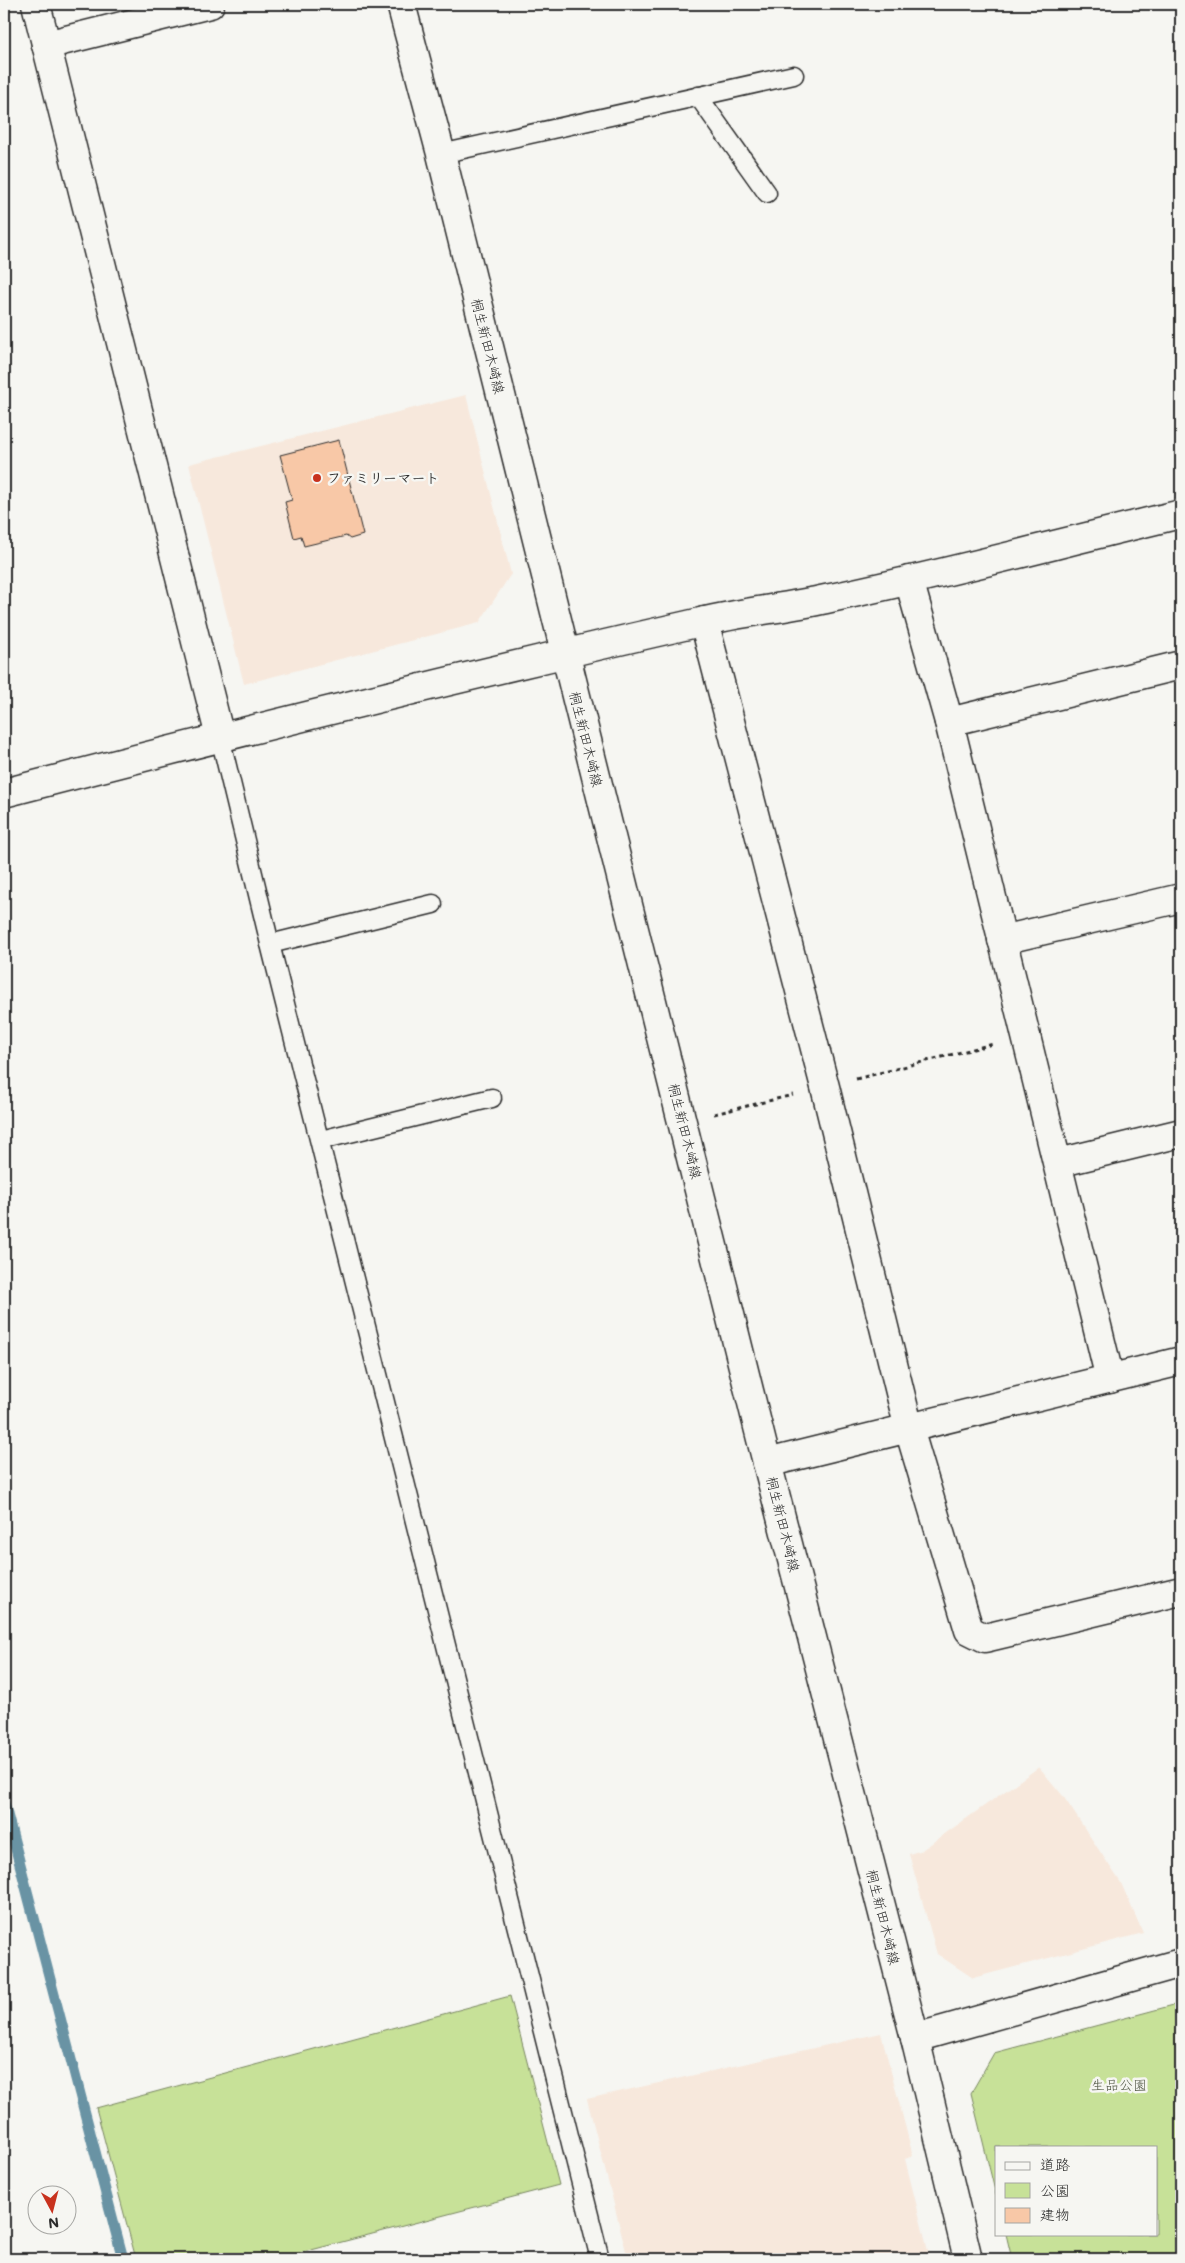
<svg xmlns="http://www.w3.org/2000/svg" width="1185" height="2263" font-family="Mali,'Klee One',sans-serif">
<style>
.built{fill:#f7e8dc}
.green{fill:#c7e198;stroke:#798662}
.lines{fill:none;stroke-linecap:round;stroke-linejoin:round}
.stream{stroke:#6993a4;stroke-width:11}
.building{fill:#f8c8a7;stroke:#2b2b2b}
.lane-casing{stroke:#2b2b2b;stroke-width:21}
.street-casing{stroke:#2b2b2b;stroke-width:31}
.secondary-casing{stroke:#2b2b2b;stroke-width:31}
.path{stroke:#2b2b2b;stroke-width:3;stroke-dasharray:4 4;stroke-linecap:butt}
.lane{stroke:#f6f6f2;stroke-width:18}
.street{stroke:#f6f6f2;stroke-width:28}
.secondary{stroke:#f6f6f2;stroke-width:28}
.poi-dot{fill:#c8321e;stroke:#f6f6f2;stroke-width:2}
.labels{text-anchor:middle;stroke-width:5;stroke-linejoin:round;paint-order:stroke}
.street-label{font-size:14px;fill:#2b2b2b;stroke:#f6f6f2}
.poi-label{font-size:14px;font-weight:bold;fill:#2b2b2b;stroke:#f6f6f2;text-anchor:start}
.park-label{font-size:14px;fill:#525846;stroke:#f6f6f2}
</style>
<rect width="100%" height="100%" fill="#f6f6f2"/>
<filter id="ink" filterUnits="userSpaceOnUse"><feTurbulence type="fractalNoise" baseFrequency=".02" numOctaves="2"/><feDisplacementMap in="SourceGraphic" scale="10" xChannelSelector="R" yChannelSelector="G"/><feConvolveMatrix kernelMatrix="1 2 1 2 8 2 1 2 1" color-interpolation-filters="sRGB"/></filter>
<g filter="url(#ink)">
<!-- built -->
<g class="built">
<polygon points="466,395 511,574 479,623 244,684 189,464"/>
<polygon points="1039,1767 1063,1796 1121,1883 1143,1933 973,1978 937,1954 909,1854 922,1850"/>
<polygon points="881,2033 913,2156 905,2159 930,2259 628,2259 587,2099"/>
</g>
<!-- green -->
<g class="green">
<polygon points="510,1996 559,2185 277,2259 136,2259 96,2108"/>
<polygon points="1181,2003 1181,2259 1012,2259 1006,2234 1156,2234 1156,2147 996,2147 996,2195 971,2093 994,2053"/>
</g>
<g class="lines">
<!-- stream -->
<polyline class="stream" points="4,1803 123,2259"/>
</g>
<!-- building -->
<polygon class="building" points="339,440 363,535 350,539 346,536 304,546 301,536 294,538 285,502 292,500 280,455"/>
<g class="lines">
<defs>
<g id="lane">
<polyline points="698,96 767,193"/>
<polyline points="441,154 794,75"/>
<polyline points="220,737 270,944 600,2259"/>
<polyline points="270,944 433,904"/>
<polyline points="321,1140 492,1098"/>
</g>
<g id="street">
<polyline points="36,4 220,737"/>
<polyline points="46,45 210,4"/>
<polyline points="909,580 949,722 1110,1379"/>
<polyline points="704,621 825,1087 909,1429 969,1630 985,1638 1181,1591"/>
<polyline points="949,722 1181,665"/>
<polyline points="1002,940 1181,898"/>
<polyline points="1058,1163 1181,1133"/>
<polyline points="767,1463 1181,1361"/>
</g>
<g id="secondary">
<polyline points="401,4 441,154 762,1443 915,2038 968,2259"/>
<path d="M 4,793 C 235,733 468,675 701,622 C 742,612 785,608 826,599 C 945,574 1063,542 1181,514"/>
<polyline points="915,2038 1181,1963"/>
</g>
</defs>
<!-- lane casing -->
<use href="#lane" class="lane-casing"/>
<!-- street casing -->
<use href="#street" class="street-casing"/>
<!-- secondary casing -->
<use href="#secondary" class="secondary-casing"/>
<!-- path -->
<g class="path">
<polyline points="856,1079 993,1044"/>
<polyline points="714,1114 793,1095"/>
</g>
<!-- lane -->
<use href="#lane" class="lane"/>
<!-- street -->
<use href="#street" class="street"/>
<!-- secondary -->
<use href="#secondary" class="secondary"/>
</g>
</g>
<!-- markers -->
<circle class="poi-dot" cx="317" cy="478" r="5"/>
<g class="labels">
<!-- street labels -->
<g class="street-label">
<text transform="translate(488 346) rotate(76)" y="5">桐生新田木崎線</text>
<text transform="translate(586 739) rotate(76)" y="5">桐生新田木崎線</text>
<text transform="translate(685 1131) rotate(76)" y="5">桐生新田木崎線</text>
<text transform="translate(783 1524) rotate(76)" y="5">桐生新田木崎線</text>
<text transform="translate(883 1917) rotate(76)" y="5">桐生新田木崎線</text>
</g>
<!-- poi labels -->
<g class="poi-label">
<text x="327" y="483">ファミリーマート</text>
</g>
<!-- park labels -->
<g class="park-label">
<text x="1119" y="2090">生品公園</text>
</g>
</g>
<!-- margin -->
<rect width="1185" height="2263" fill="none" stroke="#f6f6f2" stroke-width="20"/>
<rect x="10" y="10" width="1165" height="2243" fill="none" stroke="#2b2b2b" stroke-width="2" filter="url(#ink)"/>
<!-- legend -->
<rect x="995" y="2146" width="162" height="90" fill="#f6f6f2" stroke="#a5a5a2"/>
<rect x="1005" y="2162" width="25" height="8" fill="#f6f6f2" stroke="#a5a5a2"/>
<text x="1040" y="2170" font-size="15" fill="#2b2b2b">道路</text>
<rect x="1005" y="2183" width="25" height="15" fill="#c7e198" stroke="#a5a5a2"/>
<text x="1040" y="2196" font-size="15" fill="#2b2b2b">公園</text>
<rect x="1005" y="2208" width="25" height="15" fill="#f8c8a7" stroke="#a5a5a2"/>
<text x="1040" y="2220" font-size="15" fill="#2b2b2b">建物</text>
<!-- north arrow -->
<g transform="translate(52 2210) rotate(173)"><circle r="24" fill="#f6f6f2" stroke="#a5a5a2"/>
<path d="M0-4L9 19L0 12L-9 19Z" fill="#c8321e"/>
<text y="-8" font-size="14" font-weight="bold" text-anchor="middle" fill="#2b2b2b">N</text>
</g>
</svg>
